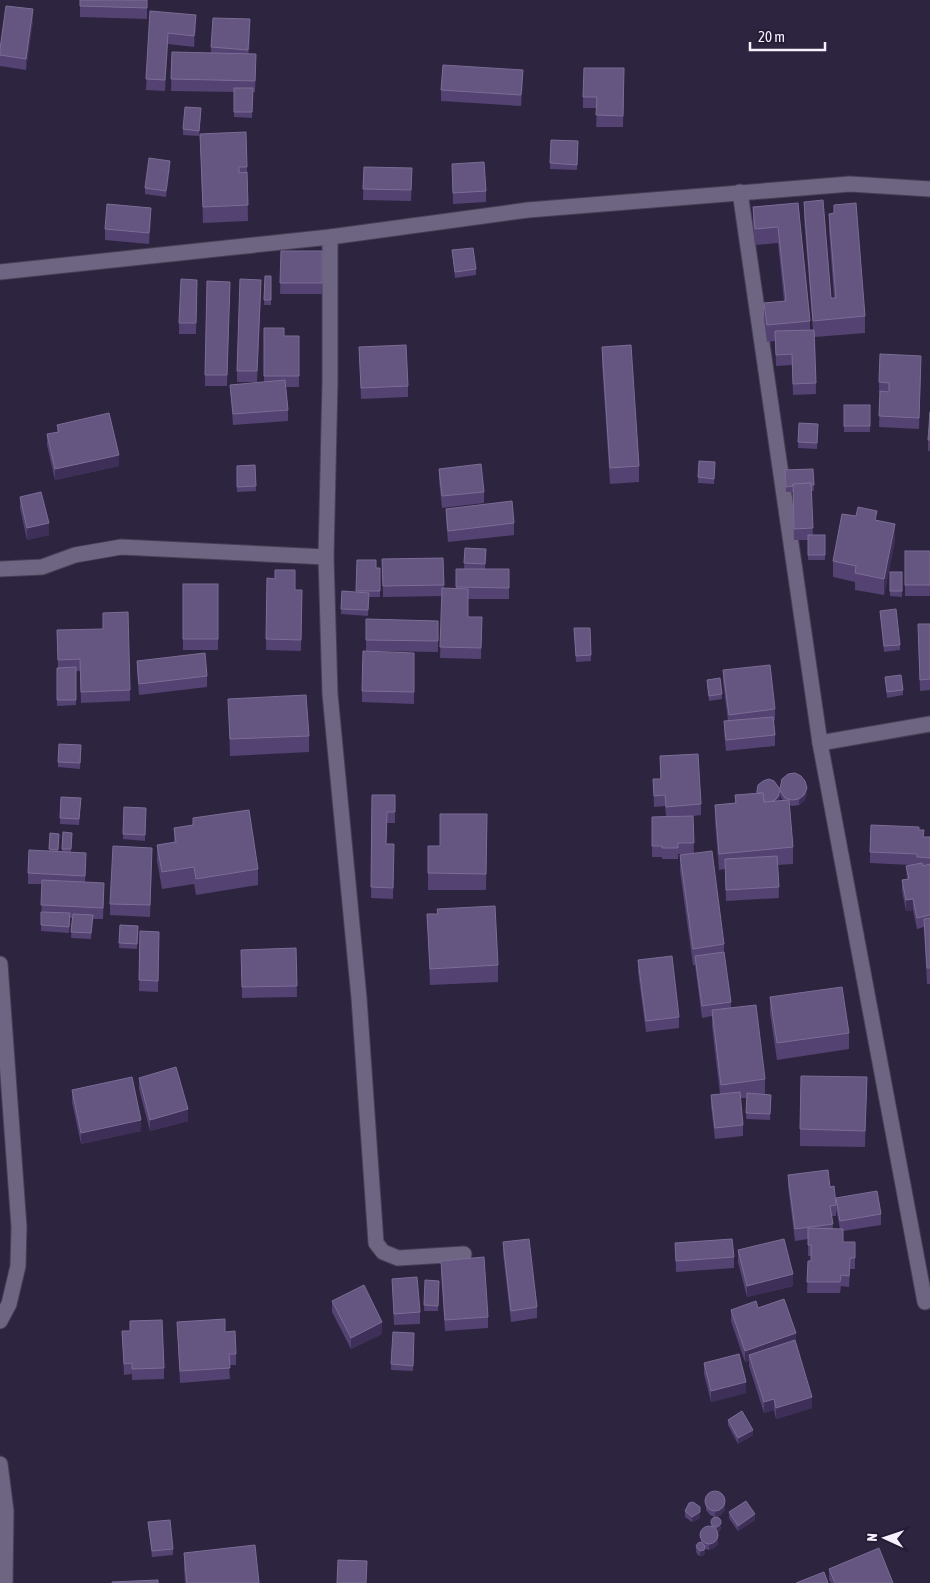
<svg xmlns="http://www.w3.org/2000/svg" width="930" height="1583" font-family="'Asap Condensed',sans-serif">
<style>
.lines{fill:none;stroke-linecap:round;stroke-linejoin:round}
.street-casing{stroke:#473f55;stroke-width:17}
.street{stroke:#6e6583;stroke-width:15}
.wall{fill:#534272;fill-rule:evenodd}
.shaded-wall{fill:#3d2f57}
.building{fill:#655581;stroke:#7b6d95}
</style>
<rect width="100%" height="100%" fill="#2d253f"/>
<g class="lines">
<defs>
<g id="street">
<polyline points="740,192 820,743 925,1302"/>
<polyline points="330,237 330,382 326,557 330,694 359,998 376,1243 383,1252 398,1258 464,1254"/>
<polyline points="0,272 330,237 528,210 850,184 930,189"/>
<polyline points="0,569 42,567 75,555 121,547 326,557"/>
<polyline points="820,743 930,724"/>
<polyline points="0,964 19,1227 18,1266 9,1304 0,1321"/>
<polyline points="0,1464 6,1511 5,1583"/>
</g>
</defs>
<!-- street casing -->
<use href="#street" class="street-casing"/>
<!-- street -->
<use href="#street" class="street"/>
</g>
<!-- wall -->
<g class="wall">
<polygon points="80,0 147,0 147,19 80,17"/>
<polygon points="150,11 196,26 194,47 168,44 165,91 146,90"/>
<polygon points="33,20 26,70 0,66 0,49"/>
<polygon points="250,31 249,54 256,65 255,92 253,92 252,118 234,117 234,92 171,91 172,52 211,53 211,47"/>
<polygon points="624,80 623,127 596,127 597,108 583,108 583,97"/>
<polygon points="523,81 521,106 441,101 441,90"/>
<polygon points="201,114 199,136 183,135 183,129"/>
<polygon points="200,134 247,167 248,221 203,223"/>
<polygon points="551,140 578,141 577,170 550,169"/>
<polygon points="452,164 486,191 486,202 453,204"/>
<polygon points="170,167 166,197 145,194 145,188"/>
<polygon points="364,167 412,179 411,201 363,200"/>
<polygon points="804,202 831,298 834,298 829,230 829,214 834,213 834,205 865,316 865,333 815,337 816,394 793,395 792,365 776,366 775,341 767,342 764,319 764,303 784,301 778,243 755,245 753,224 753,207 798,203 810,321 810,330 813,330 804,218"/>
<polygon points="151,219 149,244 105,240 105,229"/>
<polygon points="452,250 476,269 476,275 455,278"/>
<polygon points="281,251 322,251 322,294 280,294"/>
<polygon points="265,276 271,276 271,305 264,305"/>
<polygon points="197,280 196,334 179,334 179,323"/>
<polygon points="230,282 227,386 205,386 205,375"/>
<polygon points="261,291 257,382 237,382 237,371"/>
<polygon points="264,328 284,336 299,336 299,387 286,387 288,410 288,421 233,425 230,385 264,382"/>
<polygon points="359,347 408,386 408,397 361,399"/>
<polygon points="602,347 639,466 639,482 610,484 602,363"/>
<polygon points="921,367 919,429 879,427 880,394 879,393 879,382"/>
<rect x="844" y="405" width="26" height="27"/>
<polygon points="930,412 930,451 928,451 928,440"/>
<polygon points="799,423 818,424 817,449 798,448"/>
<polygon points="57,425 119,466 55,480 47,445 47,434 57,432"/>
<polygon points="715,462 714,484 698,483 698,477"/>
<polygon points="255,465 256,491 237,492 237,466"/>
<polygon points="439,469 484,492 484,503 442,508 439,480"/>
<polygon points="813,469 814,491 811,491 813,535 825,535 825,560 808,560 808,540 794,540 793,492 786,492 785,470"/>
<polygon points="20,497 49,535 27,540 20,508"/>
<polygon points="446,509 514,523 514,535 448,542 446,520"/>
<polygon points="877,520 895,540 884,595 855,590 855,582 833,577 833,561"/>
<polygon points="465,548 486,549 485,569 509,569 509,599 468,599 468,617 482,617 481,659 440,658 442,596 383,597 382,559 443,558 444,588 456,589 456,569 464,569"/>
<rect x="905" y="551" width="25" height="45"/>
<polygon points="357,560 376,568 380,568 380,597 369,597 368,616 341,614 342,591 356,592"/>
<polygon points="890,572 902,572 902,597 890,596"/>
<polygon points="267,578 295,590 302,590 301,651 266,650"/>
<rect x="183" y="584" width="35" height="66"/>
<polygon points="880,611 900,645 900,650 884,652"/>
<polygon points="366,619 438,621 438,652 366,651"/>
<polygon points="930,624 930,690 920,691 918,636"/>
<polygon points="574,628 590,628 591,661 576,662"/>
<polygon points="57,630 130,690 130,701 81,703 80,671 76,671 76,705 57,706 57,668 58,668"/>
<polygon points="414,653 414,704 362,702 362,691"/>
<polygon points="137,661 207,676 207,687 139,695 137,672"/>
<polygon points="723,670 775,709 775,720 774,721 775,735 775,746 726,751 724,732 724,721 728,721 723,681"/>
<polygon points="885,677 903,690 903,695 887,698"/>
<polygon points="707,680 722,694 722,699 709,701 707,685"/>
<polygon points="228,699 309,736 309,752 230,756"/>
<polygon points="81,745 80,769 58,767 58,762"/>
<polygon points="660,756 701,804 701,815 693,816 694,853 724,944 724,952 731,1002 731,1008 765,1079 765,1094 771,1095 770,1120 746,1119 747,1098 740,1098 743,1125 743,1136 715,1139 711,1106 711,1095 720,1094 712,1026 712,1016 702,1018 695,965 693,965 680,871 680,855 683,854 678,854 678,859 662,859 662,857 652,857 652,817 666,816 665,806 654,807 653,779 660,779"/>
<path d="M 780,789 L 807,794 L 804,801 L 799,805 L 792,806 L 789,805 L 793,847 L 793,864 L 778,865 L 779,898 L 726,901 L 725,869 L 719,870 L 715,821 L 715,805 L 735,803 L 735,795 L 757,793 L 757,791 ZM 780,795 L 783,801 L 779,801 Z"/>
<polygon points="372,795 395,795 395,823 387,823 386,844 394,844 393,899 371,898"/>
<polygon points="61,797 81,798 79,825 60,824"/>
<polygon points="124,807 146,808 145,841 123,839"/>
<polygon points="487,814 486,890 428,890 428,846 440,846"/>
<polygon points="193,818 258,869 258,885 196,895 194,884 162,889 157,861 157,845 174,842 174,828 193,825"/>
<polygon points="919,830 924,837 930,837 930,984 927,984 924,927 917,929 913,910 906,911 902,891 902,880 907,879 906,866 911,865 870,863 870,852"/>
<polygon points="63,832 72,833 71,852 86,864 85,882 104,894 103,919 93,919 91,939 71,938 72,918 70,918 69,933 41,931 42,884 28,884 28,873 49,851 50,833 59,834 58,851 62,852"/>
<polygon points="152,859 150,917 110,915 110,904"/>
<polygon points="437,909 498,965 498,982 430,985 427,914 437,914"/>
<polygon points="120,925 138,926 137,949 119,948"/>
<polygon points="140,931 159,932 158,992 139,991"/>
<polygon points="296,948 297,997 242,998 241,950"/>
<polygon points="638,960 679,1017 679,1028 646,1032 638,972"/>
<polygon points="770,997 849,1033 849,1049 777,1060 770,1013"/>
<polygon points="867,1077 865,1147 800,1146 800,1129"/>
<polygon points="139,1078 188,1121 150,1131 139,1089"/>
<polygon points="72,1090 141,1131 81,1144 72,1102"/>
<polygon points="788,1175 830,1187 836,1205 836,1216 832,1216 833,1229 840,1229 836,1209 836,1198 881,1214 881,1225 843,1231 843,1242 855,1242 855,1269 850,1269 849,1287 841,1286 840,1293 807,1293 808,1261 811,1261 811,1256 808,1256 808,1239 795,1241 788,1186"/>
<polygon points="503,1242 537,1307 537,1318 511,1322 503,1253"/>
<polygon points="675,1243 734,1257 734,1268 676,1272"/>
<polygon points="738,1250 793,1286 747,1297 738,1262"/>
<polygon points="441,1261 488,1317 488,1328 445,1331 441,1272"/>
<polygon points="392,1279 420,1312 420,1324 394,1325"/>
<polygon points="425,1280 439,1281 438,1311 424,1311"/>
<polygon points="332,1301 382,1334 351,1349 332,1312"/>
<polygon points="758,1308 796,1343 812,1408 776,1419 774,1410 764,1413 749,1366 749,1361 745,1362 731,1321 731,1310"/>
<polygon points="177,1322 225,1332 236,1354 236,1365 229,1365 230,1379 180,1383"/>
<polygon points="122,1331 164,1368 164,1379 132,1380 132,1374 124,1375"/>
<polygon points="414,1339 413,1371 391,1370 391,1364"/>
<polygon points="704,1363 746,1393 711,1402 704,1374"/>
<polygon points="728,1420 753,1435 738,1444 728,1425"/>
<polygon points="706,1498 725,1510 721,1515 715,1517 710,1515 706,1510"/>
<polygon points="700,1507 700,1518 692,1522 685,1517 685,1511"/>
<polygon points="729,1512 755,1520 738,1531 729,1518"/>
<polygon points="148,1522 173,1549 173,1555 152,1557"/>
<polygon points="711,1523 721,1527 720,1531 717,1532 718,1544 714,1548 709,1550 705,1549 705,1552 704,1555 700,1556 698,1555 696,1552 696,1546 701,1542 701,1533 711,1527"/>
<polygon points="184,1553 259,1583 185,1583 184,1569"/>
<polygon points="829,1569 893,1583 831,1583 829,1580"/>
</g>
<!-- shaded-wall -->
<g class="shaded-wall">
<polygon points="33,9 33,20 26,70 26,59"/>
<polygon points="196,15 196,26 194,47 194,36"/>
<polygon points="250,19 250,31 248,61 248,50"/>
<polygon points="168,33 168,44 165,91 165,80"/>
<polygon points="523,70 523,81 521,106 521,95"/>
<polygon points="170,161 170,167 166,197 166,191"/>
<polygon points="151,208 151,219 149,244 149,233"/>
<polygon points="261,280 261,291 257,382 257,371"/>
<polygon points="119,455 119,466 55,480 55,469"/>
<polygon points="49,523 49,535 27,540 27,528"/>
<polygon points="895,524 895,540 884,595 884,579"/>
<polygon points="807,788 807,794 804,801 799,805 799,799"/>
<polygon points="780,790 780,795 778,803 768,808"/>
<polygon points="152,848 152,859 150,917 150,905"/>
<polygon points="913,899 913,910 906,911 906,900"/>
<polygon points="188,1109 188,1121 150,1131 150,1120"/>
<polygon points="141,1120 141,1131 81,1144 81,1133"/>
<polygon points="793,1274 793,1286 747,1297 747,1286"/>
<polygon points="382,1322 382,1334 351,1349 351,1338"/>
<polygon points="796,1333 796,1344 749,1355 749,1361 745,1362 745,1351"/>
<polygon points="746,1382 746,1393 711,1402 711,1391"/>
<polygon points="812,1397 812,1408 776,1419 776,1408"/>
<polygon points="774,1399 774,1410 764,1413 764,1402"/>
<polygon points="753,1430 753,1435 738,1444 738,1438"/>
<polygon points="725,1504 725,1510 721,1515 715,1517 715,1511"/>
<polygon points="700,1512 700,1518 692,1522 692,1517"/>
<polygon points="755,1514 755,1520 738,1531 738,1526"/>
<polygon points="721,1521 720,1531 717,1533 717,1527"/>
<polygon points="718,1538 718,1544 714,1548 709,1550 709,1545"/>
<polygon points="705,1546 705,1552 704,1555 700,1556 700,1551"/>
</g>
<!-- building -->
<g class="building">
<polygon points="80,0 147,0 147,8 80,6"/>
<polygon points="6,6 33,9 26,59 0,55 0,49"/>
<polygon points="150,11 196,15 194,36 168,33 165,80 146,79"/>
<polygon points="213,18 250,19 248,50 211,47"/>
<polygon points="172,52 256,54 255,81 171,79"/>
<polygon points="443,65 523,70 521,95 441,90"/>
<polygon points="584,68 624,68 623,116 596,115 597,97 583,97"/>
<polygon points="234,88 253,88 252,112 234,112"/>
<polygon points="185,107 201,108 199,131 183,129"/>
<polygon points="246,132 247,167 239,167 239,173 247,172 248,205 203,207 200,134"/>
<polygon points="551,140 578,141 577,165 550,163"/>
<polygon points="149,158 170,161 166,191 145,188"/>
<polygon points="484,162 486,191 453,193 452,164"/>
<polygon points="364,167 412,168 411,190 363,189"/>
<polygon points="823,200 831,298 836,298 829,214 834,213 834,205 856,203 865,316 813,321 804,202"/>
<polygon points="798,203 810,321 767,325 764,303 786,301 778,227 755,229 753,207"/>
<polygon points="107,204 151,208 149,233 105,229"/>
<polygon points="473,248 476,269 455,272 452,250"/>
<polygon points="281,251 322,251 322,283 280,283"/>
<polygon points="265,276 271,276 271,300 264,300"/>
<polygon points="181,279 197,280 196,323 179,323"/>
<polygon points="240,279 261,280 257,371 237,371"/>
<polygon points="207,281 230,282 227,375 205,375"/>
<polygon points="264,328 284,328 284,336 299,336 299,376 264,376"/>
<polygon points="814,330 816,383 793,384 792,354 776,355 775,331"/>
<polygon points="406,345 408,386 361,388 359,347"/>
<polygon points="631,345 639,466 610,468 602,347"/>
<polygon points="880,354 921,356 919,418 879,416 880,391 889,392 889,383 879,382"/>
<polygon points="285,380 288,410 233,414 230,385"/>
<rect x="844" y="405" width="26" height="21"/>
<polygon points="930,412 930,440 928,440"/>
<polygon points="109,413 119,455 55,469 47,434 59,432 57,425"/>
<polygon points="799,423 818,424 817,443 798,442"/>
<polygon points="699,461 715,462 714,479 698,477"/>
<polygon points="481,464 484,492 442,496 439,469"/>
<polygon points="255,465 256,486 237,487 237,466"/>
<polygon points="813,469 814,485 811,485 811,483 793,484 793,486 786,487 785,470"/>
<polygon points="811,483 813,528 794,529 793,484"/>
<polygon points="41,492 49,523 27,528 20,497"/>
<polygon points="512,501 514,523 448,531 446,509"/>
<polygon points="858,507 877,511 875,520 895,524 884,579 855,573 856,566 833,561 842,514 856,516"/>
<rect x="808" y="535" width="17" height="20"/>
<polygon points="465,548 486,549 485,564 464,563"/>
<rect x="905" y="551" width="25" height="34"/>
<polygon points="443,558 444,585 383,586 382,559"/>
<polygon points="357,560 376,560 376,568 380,568 380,591 356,591"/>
<polygon points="456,569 509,569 509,588 456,587"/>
<polygon points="275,570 295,570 295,590 302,590 301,640 266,639 267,578 275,579"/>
<rect x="890" y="572" width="12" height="19"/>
<rect x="183" y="584" width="35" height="55"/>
<polygon points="442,588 468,589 468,617 482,617 481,648 440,647"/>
<polygon points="342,591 369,593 368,610 341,609"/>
<polygon points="896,609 900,645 884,646 880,611"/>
<polygon points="128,612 130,690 81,692 80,659 58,660 57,630 103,629 103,613"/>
<polygon points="366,619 438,621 438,641 366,640"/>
<polygon points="918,624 930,624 930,679 920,680"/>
<polygon points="574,628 590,628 591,655 576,656"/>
<polygon points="363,651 414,653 414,692 362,691"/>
<polygon points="205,653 207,676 139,684 137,661"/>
<polygon points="770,665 775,709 729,715 723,670"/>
<polygon points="76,667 76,700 57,700 57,668"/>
<polygon points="901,675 903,690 887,692 885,677"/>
<polygon points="720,678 722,694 709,696 707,680"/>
<polygon points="306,695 309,736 230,739 228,699"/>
<polygon points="773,717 775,735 726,740 724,721"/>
<polygon points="59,744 81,745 80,763 58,762"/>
<polygon points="698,754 701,804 666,807 665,795 654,796 653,779 661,779 660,756"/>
<polygon points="795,773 801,776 805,781 807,788 804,795 799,799 792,800 785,798 780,790 778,797 774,801 766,802 764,801 763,793 757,793 757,791 758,785 763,781 769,779 774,781 780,789 782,779 788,774"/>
<polygon points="763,793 764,802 789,800 793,847 719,854 715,805 736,803 735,795"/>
<polygon points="372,795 395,795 395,812 387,812 386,844 394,844 393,888 371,887"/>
<polygon points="61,797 81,798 79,819 60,818"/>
<polygon points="124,807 146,808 145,835 123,834"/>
<polygon points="249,810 258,869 196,879 194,867 162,872 157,845 176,842 174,828 193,825 193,818"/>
<polygon points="440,814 487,814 486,874 428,873 428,846 440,846"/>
<polygon points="693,816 694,843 678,843 678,848 662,848 662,846 652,846 652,817"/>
<polygon points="871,825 919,827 919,830 924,830 923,837 930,837 930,858 917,857 917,854 870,852"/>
<polygon points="63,832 72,833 71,849 62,849"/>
<polygon points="50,833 59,834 58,850 49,849"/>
<polygon points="113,846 152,848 150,905 110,904"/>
<polygon points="29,850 86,853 85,876 28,873"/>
<polygon points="712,851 724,944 693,949 680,855"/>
<polygon points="777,856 779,887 726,890 725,859"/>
<polygon points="922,863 923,866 930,864 930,915 917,918 913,899 906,900 902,880 909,879 906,866"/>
<polygon points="42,880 104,883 103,908 41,905"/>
<polygon points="495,906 498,965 430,969 427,914 438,914 437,909"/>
<polygon points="41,912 70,913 69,927 41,925"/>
<polygon points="73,914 93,915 91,933 71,932"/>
<polygon points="930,918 930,968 927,968 924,919"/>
<polygon points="120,925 138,926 137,944 119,943"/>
<polygon points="140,931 159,932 158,981 139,980"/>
<polygon points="296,948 297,986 242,987 241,950"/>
<polygon points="724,952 731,1002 702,1006 695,956"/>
<polygon points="672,956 679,1017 646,1021 638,960"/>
<polygon points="842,987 849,1033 777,1043 770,997"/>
<polygon points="756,1005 765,1079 721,1085 712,1010"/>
<polygon points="176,1067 188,1109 150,1120 139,1078"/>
<polygon points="801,1076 867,1077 865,1131 800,1129"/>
<polygon points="132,1077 141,1120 81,1133 72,1090"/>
<polygon points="740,1092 743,1125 715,1128 711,1095"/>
<polygon points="747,1093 771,1095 770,1114 746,1113"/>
<polygon points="828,1170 830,1187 834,1186 836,1205 830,1206 833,1224 795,1229 788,1175"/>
<polygon points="877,1191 881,1214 840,1221 836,1198"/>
<polygon points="808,1228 843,1229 843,1242 855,1242 855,1258 850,1258 849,1276 841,1275 840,1282 807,1282 808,1261 811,1261 811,1245 808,1245"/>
<polygon points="529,1239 537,1307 511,1311 503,1242"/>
<polygon points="732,1239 734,1257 676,1261 675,1243"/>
<polygon points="784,1239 793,1274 747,1286 738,1250"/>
<polygon points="484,1257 488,1317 445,1320 441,1261"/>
<polygon points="417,1277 420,1312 394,1314 392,1279"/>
<polygon points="425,1280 439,1281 438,1306 424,1305"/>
<polygon points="364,1285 382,1322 351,1338 332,1301"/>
<polygon points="784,1299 796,1333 745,1351 731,1310 756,1301 758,1308"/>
<polygon points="225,1319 225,1332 235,1331 236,1354 229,1354 230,1368 180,1371 177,1322"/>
<polygon points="162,1320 164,1368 132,1369 132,1363 124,1364 122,1331 130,1331 130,1321"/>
<polygon points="393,1332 414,1333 413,1366 391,1364"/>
<polygon points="795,1340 812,1397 776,1408 774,1399 764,1402 749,1355"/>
<polygon points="739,1354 746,1382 711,1391 704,1363"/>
<polygon points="742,1411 753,1430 738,1438 728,1420"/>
<circle cx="715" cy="1501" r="10"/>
<polygon points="746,1501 755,1514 738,1526 729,1512"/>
<polygon points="693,1502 700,1507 700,1512 692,1517 685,1511 689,1503"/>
<circle cx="716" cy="1522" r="5"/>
<polygon points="170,1520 173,1549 152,1551 148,1522"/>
<circle cx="709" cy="1535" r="9"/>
<polygon points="701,1542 705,1546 704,1550 700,1551 698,1549 696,1546 698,1543"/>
<polygon points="255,1545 259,1583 187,1583 184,1553"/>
<polygon points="879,1548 893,1583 835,1583 829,1569"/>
<polygon points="338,1560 367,1561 366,1583 337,1583"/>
<polygon points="824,1572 828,1583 796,1583"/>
<polygon points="158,1580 158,1583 112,1583 112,1582"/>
</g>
<!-- north arrow -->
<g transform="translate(885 1538) rotate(273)" stroke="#241b34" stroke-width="4" paint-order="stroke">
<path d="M0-4L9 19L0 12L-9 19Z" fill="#f5f1ff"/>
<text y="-8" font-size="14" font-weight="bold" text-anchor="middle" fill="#f5f1ff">N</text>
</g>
<!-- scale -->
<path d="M750 42v8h75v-8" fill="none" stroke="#f5f1ff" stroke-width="2.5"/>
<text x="758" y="42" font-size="15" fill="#f5f1ff" stroke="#241b34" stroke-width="4" paint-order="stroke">20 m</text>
</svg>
